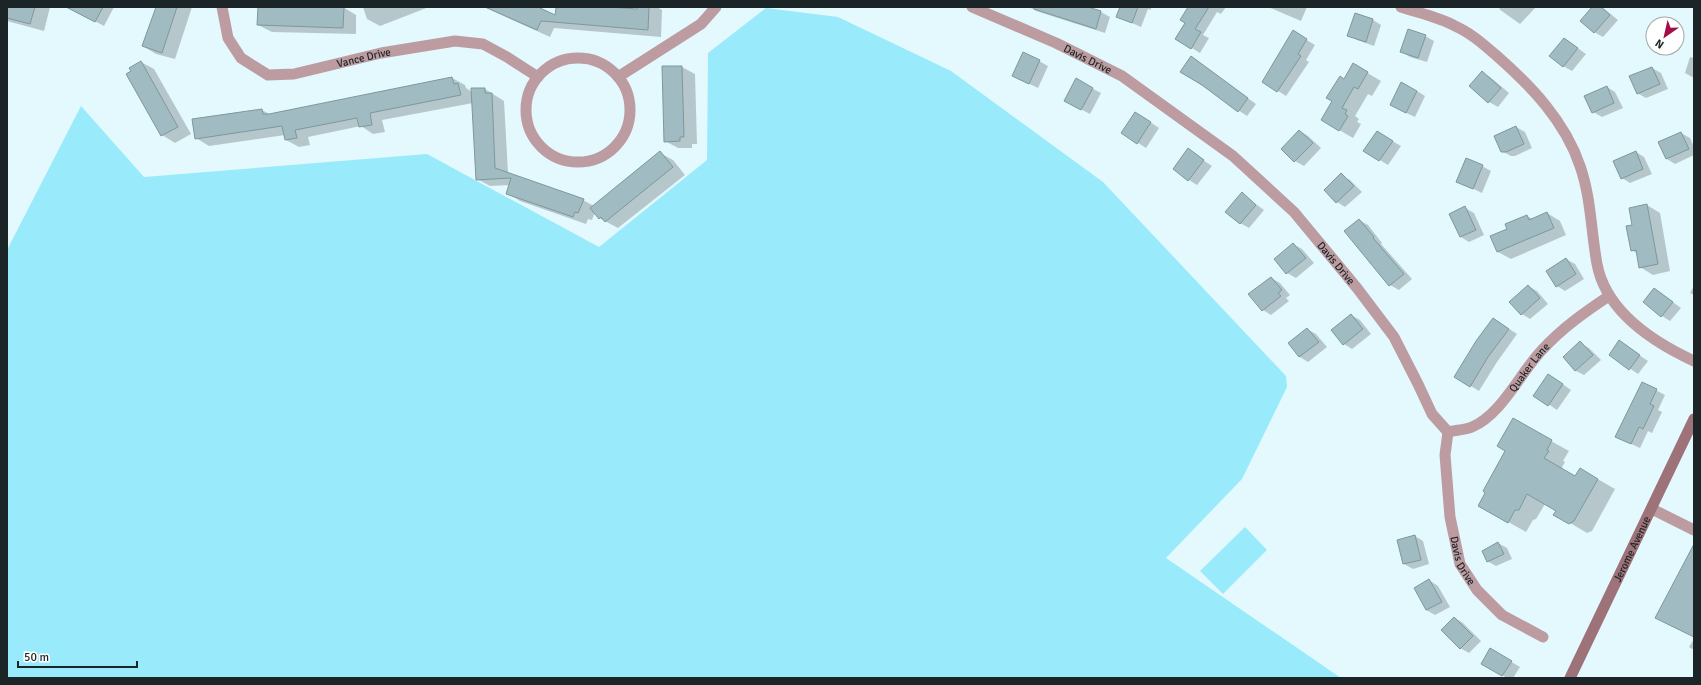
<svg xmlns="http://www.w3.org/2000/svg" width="1701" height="685" font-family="Signika,sans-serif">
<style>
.green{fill:#99ebfb}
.shadow{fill:#0003}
.building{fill:#a0bbc1;stroke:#7d989d}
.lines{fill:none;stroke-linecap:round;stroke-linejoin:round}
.minor{stroke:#bc9ca1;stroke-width:11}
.secondary{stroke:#9e7279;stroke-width:11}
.labels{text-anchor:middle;stroke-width:4;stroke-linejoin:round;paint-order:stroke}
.street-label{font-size:11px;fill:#1b2527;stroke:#fff}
</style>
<rect width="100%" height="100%" fill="#e3f9fe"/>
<!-- green -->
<g class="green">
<polygon points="766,8 838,17 951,71 1103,182 1286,376 1287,387 1242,479 1166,558 1341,678 7,678 7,250 81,106 144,177 427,154 599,247 707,160 708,53"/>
<polygon points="1245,527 1267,550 1223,594 1200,571"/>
</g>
<!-- shadow -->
<g class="shadow">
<polygon points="7,7 50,7 44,31 7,21"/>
<polygon points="80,7 114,7 104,26 89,18"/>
<polygon points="157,7 192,7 175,59 156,54 143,46"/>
<polygon points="259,7 343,7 356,15 356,34 272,32 258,25"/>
<polygon points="363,7 429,7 380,26 367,19"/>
<polygon points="484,7 535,7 556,17 562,7 598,7 638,10 638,7 657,7 662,10 661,37 554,28 550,37"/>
<polygon points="1029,7 1086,7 1101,12 1110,17 1105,33 1036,11"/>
<polygon points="1121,7 1151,7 1151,10 1148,9 1141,27 1118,17"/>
<polygon points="1189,7 1226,7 1221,14 1217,12 1203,35 1209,38 1200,53 1177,39 1187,23"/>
<polygon points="1268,7 1307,7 1301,21"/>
<polygon points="1501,7 1536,7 1520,24 1499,9"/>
<polygon points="1594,7 1602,7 1618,20 1603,37 1594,32"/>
<polygon points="1373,20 1381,25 1374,46 1357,40 1349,35"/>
<polygon points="1293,32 1315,45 1306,60 1309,62 1286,96 1264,82"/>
<polygon points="1425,36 1434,41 1427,62 1410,57 1402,52"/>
<polygon points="1565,39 1586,54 1572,71 1563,66"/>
<polygon points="1191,57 1256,104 1247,116 1182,72"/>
<polygon points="1690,57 1694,58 1694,78 1685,73"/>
<polygon points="1039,61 1048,66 1038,88 1013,76"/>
<polygon points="141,62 154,69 191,134 175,143 162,135"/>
<polygon points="1354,65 1381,81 1372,96 1368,94 1355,116 1359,119 1357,122 1361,124 1353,138 1322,120"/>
<polygon points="682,67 695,74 697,144 692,144 692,148 678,148 665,141"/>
<polygon points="1652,68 1661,73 1668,89 1646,98 1637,93"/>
<polygon points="1482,73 1490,77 1509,93 1498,107 1489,102"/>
<polygon points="452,78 465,85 466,88 472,92 485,89 504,101 508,173 583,200 594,206 660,153 673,160 685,175 618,228 599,218 595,212 592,220 588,219 586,224 520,201 507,193 510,185 490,186 477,179 473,103 382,120 385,132 373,134 361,126 308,137 310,145 299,147 286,140 285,135 209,146 196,138 262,110 271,115"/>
<polygon points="1076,80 1101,93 1090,114 1065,101"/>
<polygon points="1607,87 1615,92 1623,108 1602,117 1593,112"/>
<polygon points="1417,91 1425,96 1415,117 1400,110"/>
<polygon points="1144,118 1159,128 1146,148 1123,133"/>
<polygon points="1516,127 1525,132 1532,148 1515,156 1511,156 1502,151"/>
<polygon points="1300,131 1308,136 1321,148 1304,166 1295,161"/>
<polygon points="1681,133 1690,138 1694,147 1694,155 1675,164 1667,159"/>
<polygon points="1385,137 1401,146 1388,165 1365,151"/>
<polygon points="1188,150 1212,166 1197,185 1189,180"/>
<polygon points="1636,152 1644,157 1652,174 1630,183 1622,178"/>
<polygon points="1482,166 1491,171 1482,193 1457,181"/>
<polygon points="1341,175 1350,180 1362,192 1345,207 1337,202 1325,190"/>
<polygon points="1242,194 1264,210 1249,228 1240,223"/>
<polygon points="1647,205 1660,213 1670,271 1653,275 1640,267 1638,254 1632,250 1633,225"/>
<polygon points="1465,208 1474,213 1484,235 1469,242 1461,237"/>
<polygon points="1547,213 1560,221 1566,235 1511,259 1498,252 1509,229 1527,216 1533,219"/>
<polygon points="1359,220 1368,225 1382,243 1381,244 1412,279 1399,290 1390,285 1346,231"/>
<polygon points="1293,244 1302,249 1314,263 1296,278 1287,273"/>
<polygon points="1566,259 1575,264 1584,279 1565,291 1557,286"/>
<polygon points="1271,278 1280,283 1290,295 1286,298 1289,301 1271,315 1263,310"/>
<polygon points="1528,286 1537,291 1548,304 1530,319 1522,314 1511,302"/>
<polygon points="1694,286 1694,295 1690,293"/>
<polygon points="1655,289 1681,308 1670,321 1662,316"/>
<polygon points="1351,315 1360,320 1371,334 1352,349 1344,344"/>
<polygon points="1494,319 1517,334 1497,362 1479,391 1456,377"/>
<polygon points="1307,329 1316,334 1327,347 1308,362 1300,357 1289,343"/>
<polygon points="1620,342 1648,361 1638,374 1610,355"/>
<polygon points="1580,343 1589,348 1601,360 1584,375 1576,371 1564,358"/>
<polygon points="1557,380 1571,390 1557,410 1535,395"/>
<polygon points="1642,383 1665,395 1658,410 1662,412 1652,433 1648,431 1640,448 1625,441"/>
<polygon points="1513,420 1569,451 1563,461 1565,462 1561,469 1576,477 1580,469 1615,489 1592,531 1587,533 1555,514 1557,510 1545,504 1536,519 1533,520 1526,532 1496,515 1507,450"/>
<polygon points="1415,536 1423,541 1429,564 1413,569 1404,564 1398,541"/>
<polygon points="1498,543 1507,548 1512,559 1496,566 1487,561 1483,551"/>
<polygon points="1429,580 1438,586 1450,607 1435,615 1426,610"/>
<polygon points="1455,618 1463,623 1481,641 1469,653 1460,648"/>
<polygon points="1694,639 1694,650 1689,647"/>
<polygon points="1491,650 1520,667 1513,678 1507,678 1482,663"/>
</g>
<!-- building -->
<g class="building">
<polygon points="7,7 35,7 30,24 7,18"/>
<polygon points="66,7 103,7 95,22"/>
<polygon points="156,7 177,7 162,53 142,46"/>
<polygon points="258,7 344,7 343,28 257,25"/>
<polygon points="485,7 538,7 555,15 556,8 561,7 610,7 637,9 637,7 649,7 648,30 541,21 537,30"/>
<polygon points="1035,7 1088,7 1101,11 1096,29 1034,9"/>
<polygon points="1120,7 1138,7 1132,23 1116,17"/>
<polygon points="1188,7 1209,7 1195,29 1201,32 1191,49 1175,39 1185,23 1180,20"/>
<polygon points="1592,7 1601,7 1610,15 1594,33 1580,21"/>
<polygon points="1355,13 1373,19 1366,42 1347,36"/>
<polygon points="1408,29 1426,35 1418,58 1400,52"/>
<polygon points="1293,30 1307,39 1298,54 1301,56 1277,92 1262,82"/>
<polygon points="1564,38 1578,48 1563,67 1549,56"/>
<polygon points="1023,52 1040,60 1029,84 1012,76"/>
<polygon points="1191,56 1248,98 1238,112 1202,85 1180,72"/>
<polygon points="141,61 178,127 161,136 126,74 131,71 129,68"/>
<polygon points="1353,63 1368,72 1358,89 1354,87 1342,108 1347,110 1345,114 1348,116 1339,131 1321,120 1332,101 1326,98 1340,76 1344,79"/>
<polygon points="662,66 682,66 684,137 680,137 680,141 664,142"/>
<polygon points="1652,67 1660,84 1637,94 1629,76"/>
<polygon points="1482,71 1501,88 1488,103 1469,86"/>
<polygon points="452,77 454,84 458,83 461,95 370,113 372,125 359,127 357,118 295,130 297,138 285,140 282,126 195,139 192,119 262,109 263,114 269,114"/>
<polygon points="1076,78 1093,88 1081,110 1064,101"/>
<polygon points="1401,82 1417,91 1406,113 1390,105"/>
<polygon points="1607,86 1614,103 1592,113 1584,96"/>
<polygon points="471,88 485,88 485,93 492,93 495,168 584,199 578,213 575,212 573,217 506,194 511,178 476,180"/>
<polygon points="1135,112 1151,122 1137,144 1121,133"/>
<polygon points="1516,126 1524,144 1506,152 1501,152 1494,136"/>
<polygon points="1299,130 1313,143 1294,162 1281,149"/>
<polygon points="1377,131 1393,141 1379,161 1363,151"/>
<polygon points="1681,132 1689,149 1666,159 1658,142"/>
<polygon points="1188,148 1204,160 1188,181 1173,169"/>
<polygon points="660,151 673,167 605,222 601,217 599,219 590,208"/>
<polygon points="1636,151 1643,169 1621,179 1613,161"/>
<polygon points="1466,158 1483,165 1473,189 1456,182"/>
<polygon points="1341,173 1354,186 1336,203 1324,190"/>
<polygon points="1242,192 1256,205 1240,224 1225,212"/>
<polygon points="1647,204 1658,264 1639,268 1636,250 1631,251 1626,226 1632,225 1629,208"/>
<polygon points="1465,206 1476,230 1460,237 1449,214"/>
<polygon points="1547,212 1554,228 1497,252 1490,236 1507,229 1505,224 1527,215 1529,220"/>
<polygon points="1359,219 1374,237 1373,238 1404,274 1389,286 1344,231"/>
<polygon points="1293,243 1306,258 1286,274 1274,259"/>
<polygon points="1566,258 1576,274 1556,287 1546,271"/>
<polygon points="1271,277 1282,290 1278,293 1281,296 1262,311 1248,294"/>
<polygon points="1528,285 1540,298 1521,315 1509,302"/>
<polygon points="1654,288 1673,302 1661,317 1643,302"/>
<polygon points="1351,314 1363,329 1343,345 1331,330"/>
<polygon points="1493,318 1509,329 1488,357 1470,387 1454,377 1476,341"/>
<polygon points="1307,328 1319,342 1299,357 1288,343"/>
<polygon points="1619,340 1640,355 1629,370 1609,355"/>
<polygon points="1580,341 1593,355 1575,371 1563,357"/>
<polygon points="1548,374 1563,384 1548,406 1533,396"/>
<polygon points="1642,382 1657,389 1650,404 1654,406 1643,429 1639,427 1631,444 1615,437"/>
<polygon points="1513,418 1552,440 1547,450 1549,451 1544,458 1575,476 1580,468 1598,479 1574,521 1569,524 1553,515 1556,511 1527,494 1519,510 1515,510 1508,523 1478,506 1485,493 1483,491 1505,451 1497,446"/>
<polygon points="1415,535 1421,560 1403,564 1397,540"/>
<polygon points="1498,542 1504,554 1487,562 1482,551"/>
<polygon points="1694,544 1694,637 1655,618"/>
<polygon points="1429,579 1442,602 1426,610 1414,588"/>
<polygon points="1454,617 1473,636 1460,649 1441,630"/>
<polygon points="1490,648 1512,661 1502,676 1481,664"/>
</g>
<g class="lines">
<!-- minor -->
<g class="minor">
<path id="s1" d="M 222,7 L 228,38 L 241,58 L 268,75 L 294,74 L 381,53 L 455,41 L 483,44 L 507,57 L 538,77"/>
<path id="s2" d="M 972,7 L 1056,43 L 1122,76 L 1233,156 L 1294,212 L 1357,288 L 1394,337 L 1418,384 L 1432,414 L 1448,432"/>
<path d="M 1401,7 C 1419,13 1439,17 1455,26 C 1471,33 1484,45 1497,56 C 1531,86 1565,121 1580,166 C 1591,197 1591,231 1597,264 C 1606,312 1653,342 1694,361"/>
<circle cx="578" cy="110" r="52"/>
<polyline points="618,77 701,24 716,7"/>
<path id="s3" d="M 1448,432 L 1445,455 L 1450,517 L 1460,564 L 1477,590 L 1502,615 L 1543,637"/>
<path id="s4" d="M 1448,432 C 1456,430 1465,430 1472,427 C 1502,414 1520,373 1542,350 C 1562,328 1585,312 1609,296"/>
<polyline points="1652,509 1694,530"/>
</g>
<!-- secondary -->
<path class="secondary" id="s5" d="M 1570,678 L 1694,419"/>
</g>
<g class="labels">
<!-- street labels -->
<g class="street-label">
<text dy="4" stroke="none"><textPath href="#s1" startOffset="185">Vance Drive</textPath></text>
<text dy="4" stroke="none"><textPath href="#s2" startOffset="127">Davis Drive</textPath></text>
<text dy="4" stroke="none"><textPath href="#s2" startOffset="451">Davis Drive</textPath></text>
<text dy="4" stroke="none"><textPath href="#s4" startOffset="108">Quaker Lane</textPath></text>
<text dy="4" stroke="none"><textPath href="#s5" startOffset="143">Jerome Avenue</textPath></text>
<text dy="4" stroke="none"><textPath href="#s3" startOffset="131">Davis Drive</textPath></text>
</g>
</g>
<!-- border -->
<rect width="1701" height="685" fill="none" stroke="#1b2527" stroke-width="16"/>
<!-- north arrow -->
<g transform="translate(1665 36) rotate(214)"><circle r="19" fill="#ffffff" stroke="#a4a8a9"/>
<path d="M0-3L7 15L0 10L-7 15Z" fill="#a40d48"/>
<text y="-6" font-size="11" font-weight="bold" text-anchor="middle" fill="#1b2527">N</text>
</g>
<!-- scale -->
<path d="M18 661v6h119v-6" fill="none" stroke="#1b2527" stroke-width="2"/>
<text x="24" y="661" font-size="12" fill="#1b2527" stroke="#ffffff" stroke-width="3" paint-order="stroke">50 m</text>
</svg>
